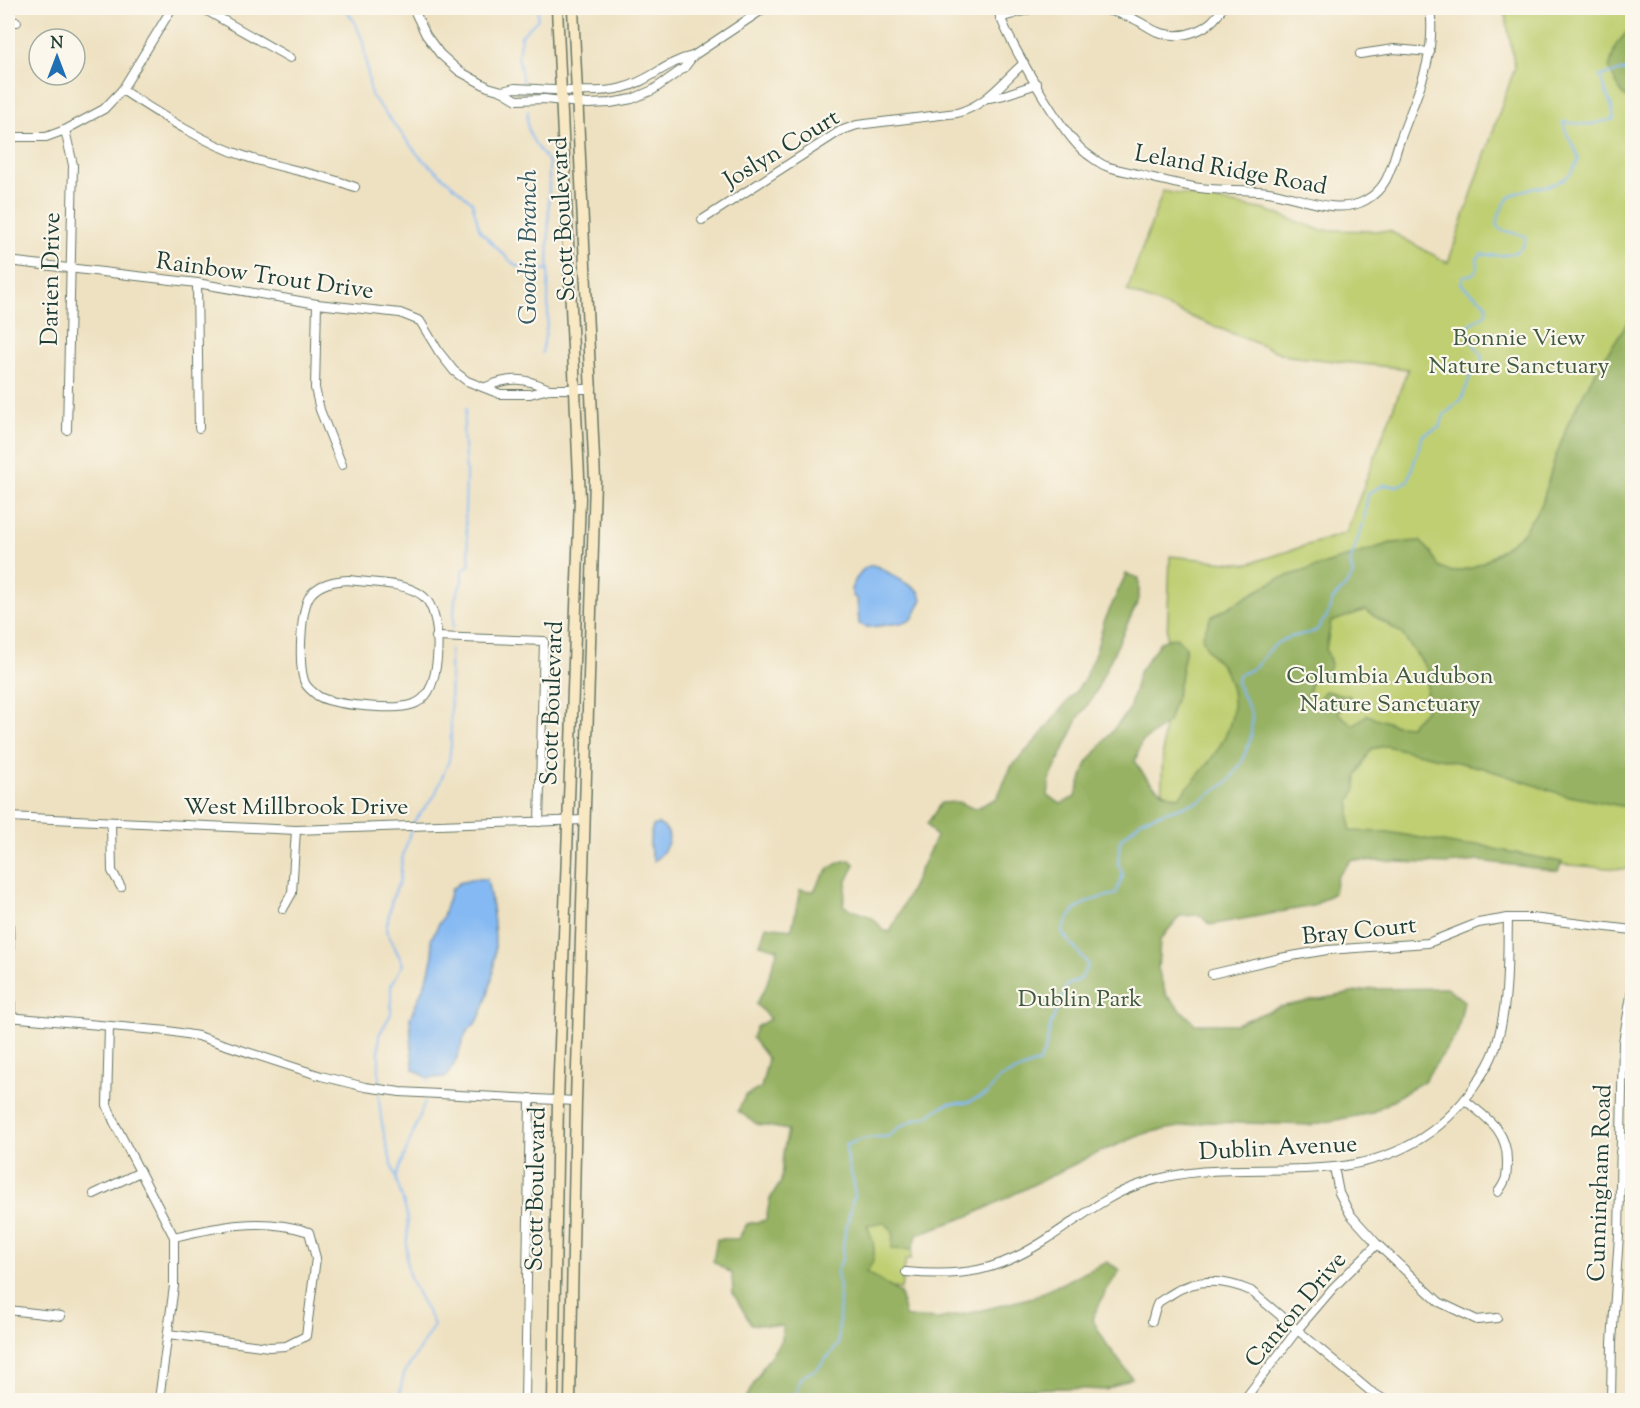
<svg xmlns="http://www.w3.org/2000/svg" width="1640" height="1408" font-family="'Sorts Mill Goudy',serif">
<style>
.green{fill:#bfcf72;stroke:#6f8653;stroke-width:1.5}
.forest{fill:#97b264;stroke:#5b784c;stroke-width:1.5;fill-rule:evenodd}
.water{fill:#85b9f3;stroke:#527b94;stroke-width:1.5}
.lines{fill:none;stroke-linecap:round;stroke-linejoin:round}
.stream{stroke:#85b9f3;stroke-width:2}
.minor-casing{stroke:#677665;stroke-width:10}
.secondary-casing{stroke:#677665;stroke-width:13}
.minor{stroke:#fff;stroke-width:8}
.secondary{stroke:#f8e8c3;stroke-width:10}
.labels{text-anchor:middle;stroke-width:4.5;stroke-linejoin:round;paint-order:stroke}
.street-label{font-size:24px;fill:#1f3d34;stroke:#fbf7ec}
.park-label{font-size:24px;fill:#3f5a40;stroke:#fbf7ec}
.water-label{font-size:26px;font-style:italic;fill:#385c64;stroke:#fbf7ec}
</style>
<rect width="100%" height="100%" fill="#fbf7ec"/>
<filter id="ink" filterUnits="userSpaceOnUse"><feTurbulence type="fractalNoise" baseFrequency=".0167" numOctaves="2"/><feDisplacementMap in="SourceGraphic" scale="12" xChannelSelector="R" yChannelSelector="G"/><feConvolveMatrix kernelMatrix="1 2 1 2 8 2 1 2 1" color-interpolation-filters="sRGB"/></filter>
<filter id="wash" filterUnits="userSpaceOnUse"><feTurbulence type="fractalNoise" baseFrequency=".008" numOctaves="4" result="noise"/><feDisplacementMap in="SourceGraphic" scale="24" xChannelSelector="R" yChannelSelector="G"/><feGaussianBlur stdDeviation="1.35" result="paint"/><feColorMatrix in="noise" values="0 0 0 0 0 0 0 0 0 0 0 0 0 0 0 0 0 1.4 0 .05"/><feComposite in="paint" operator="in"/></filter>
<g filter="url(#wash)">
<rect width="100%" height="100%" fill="#eee1c1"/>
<!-- green -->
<polygon class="green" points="1504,8 1632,8 1632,870 1205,836 920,1181 911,1259 906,1259 901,1289 839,1282 865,1155 1160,831 1170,556 1247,564 1346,533 1408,369 1288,356 1127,291 1163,191 1266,210 1320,230 1390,231 1448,263 1515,67"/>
<!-- forest -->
<g class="forest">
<polygon points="1632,26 1632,101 1622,94 1609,68 1616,45"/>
<path d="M 1632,315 L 1632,808 L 1564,795 L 1483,768 L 1386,746 L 1371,749 L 1357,775 L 1356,789 L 1350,802 L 1350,831 L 1388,832 L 1465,846 L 1479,844 L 1494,849 L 1562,862 L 1558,871 L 1480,861 L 1446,864 L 1351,860 L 1337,877 L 1334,893 L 1313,906 L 1210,925 L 1200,915 L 1180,916 L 1160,940 L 1158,969 L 1166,995 L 1195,1024 L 1236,1024 L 1279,1007 L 1372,989 L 1447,988 L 1464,1001 L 1457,1034 L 1424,1081 L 1371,1113 L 1311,1125 L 1207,1122 L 1146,1133 L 1095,1154 L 972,1215 L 918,1234 L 911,1250 L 892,1249 L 893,1231 L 884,1222 L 867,1225 C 874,1241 879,1258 866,1272 L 900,1293 L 905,1317 L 938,1319 L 979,1311 L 1033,1297 L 1107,1262 L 1120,1270 L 1106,1291 L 1092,1319 L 1106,1343 L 1132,1378 L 1106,1390 L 1062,1388 L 999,1390 L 986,1400 L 867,1400 L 862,1398 L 861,1400 L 745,1400 L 764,1365 L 782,1340 L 782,1326 L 751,1324 L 733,1293 L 732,1274 L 713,1261 L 717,1239 L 738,1239 L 747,1224 L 766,1220 L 770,1199 L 781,1182 L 783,1153 L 788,1130 L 757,1124 L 738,1111 L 745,1096 L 761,1088 L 768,1059 L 752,1038 L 756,1027 L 770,1019 L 756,1004 L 765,989 L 778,949 L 760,944 L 766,926 L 792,929 L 800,890 L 814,891 C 821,876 832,861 850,860 L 855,865 L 847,881 L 843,905 C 858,917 871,909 882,930 L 890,932 L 936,837 L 927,824 L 941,803 L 958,802 L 975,809 L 997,798 L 1011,767 L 1039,737 L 1083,682 L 1096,651 L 1104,622 L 1126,574 L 1139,578 L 1139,599 L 1093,697 L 1079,717 L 1050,779 L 1048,796 L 1061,804 L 1075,797 L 1087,763 L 1129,710 L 1139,672 L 1160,642 L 1176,637 L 1186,647 L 1178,690 L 1168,722 L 1141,743 L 1135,762 C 1146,779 1158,795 1179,797 C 1211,761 1253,718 1223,668 C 1219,661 1212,657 1208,650 C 1205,646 1204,641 1202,637 L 1211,617 L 1278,579 L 1391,543 L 1420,541 L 1431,552 L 1438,566 L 1452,572 L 1471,568 L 1489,559 L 1521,535 L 1542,504 L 1553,464 L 1569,421 L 1593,376 ZM 1365,610 L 1401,633 L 1428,670 L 1425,711 L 1410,726 L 1396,725 L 1367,715 L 1353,725 L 1338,713 L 1350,696 L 1325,691 L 1315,703 L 1307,697 L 1311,682 L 1325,678 L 1331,664 L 1326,649 L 1331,622 Z"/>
</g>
<!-- water -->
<g class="water">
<path d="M 872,565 L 879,567 L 919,591 L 922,599 L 913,618 L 907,622 L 872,627 L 867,627 L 859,624 L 857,599 L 853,596 L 851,589 C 856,579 860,568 872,565 Z"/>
<path d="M 658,824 C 678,833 666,851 654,861 C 648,849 649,838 653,826 Z"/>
<path d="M 475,879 L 487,879 C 497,928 501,971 479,1018 C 477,1024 470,1027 467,1032 C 459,1047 458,1063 446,1077 L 428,1078 L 413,1069 L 410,1018 L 428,976 L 433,955 L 431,939 L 443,916 L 451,890 L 459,883 Z"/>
</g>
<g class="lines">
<!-- stream -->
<g class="stream">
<polyline points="344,8 355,22 363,42 371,95 419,156 472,202 480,231 501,252 516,266 549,270"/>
<polyline points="523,82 518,55 521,36 538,19 538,8"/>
<path d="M 528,111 C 524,134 536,145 549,163 L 548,319 L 542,353"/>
<polyline points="453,628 455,599 462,581 462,571 470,564 465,517 466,473 463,432 466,409"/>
<polyline points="428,1078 428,1082"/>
<polyline points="379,1081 379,1035 391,1014 391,986 403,964 386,930 392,899 400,880 402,859 413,823 435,795 449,760 451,744 450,649"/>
<path d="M 379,1095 C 380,1134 395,1174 406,1211 C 411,1228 403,1252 408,1271 C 413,1289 426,1308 434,1325 L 404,1374 L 398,1400"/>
<polyline points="396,1177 425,1102"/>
<path d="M 794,1400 L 800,1378 L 818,1368 L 838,1345 L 840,1298 L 837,1272 L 842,1259 L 844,1238 L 854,1196 L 854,1183 L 847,1160 L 846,1145 C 860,1139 872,1136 887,1137 L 900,1127 L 916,1119 L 926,1117 L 943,1106 L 949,1103 L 966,1103 L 987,1094 L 1000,1078 L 1039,1062 L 1045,1050 L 1051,1024 L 1067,985 L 1081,979 L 1088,964 L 1062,933 C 1073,903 1086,901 1116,894 L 1123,875 L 1118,863 L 1120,840 L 1143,819 L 1200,801 L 1228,782 L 1242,762 L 1251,737 L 1252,715 L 1237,684 L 1238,675 C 1264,667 1261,654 1279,642 C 1291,635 1304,635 1316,631 L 1327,616 L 1333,599 L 1344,588 L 1353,575 L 1350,562 L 1364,521 L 1368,493 L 1384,485 L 1397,486 L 1408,481 L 1423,435 L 1440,427 L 1444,415 L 1462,399 L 1470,377 L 1482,363 L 1482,357 L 1467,333 L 1469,325 L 1486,314 L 1487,305 C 1479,296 1468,293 1461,283 L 1464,276 L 1473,274 L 1478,267 L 1477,259 L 1482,254 C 1498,257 1525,257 1526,236 L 1501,230 L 1497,224 C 1507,173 1543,199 1569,175 C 1573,171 1576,164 1579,159 C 1574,145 1566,135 1563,122 L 1588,125 L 1614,119 L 1612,108 L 1600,76 L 1632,69"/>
</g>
</g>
</g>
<g filter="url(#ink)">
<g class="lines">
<defs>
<g id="minor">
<polyline points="202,8 290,58"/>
<polyline points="413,8 426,35 440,54 459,71 488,87 502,91 517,100 545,99 588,104 610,103 632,99 653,90 684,68 693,56 765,8"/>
<path d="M 997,8 C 1007,38 1062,136 1087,154 C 1093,158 1100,164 1106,166 C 1116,170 1127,171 1137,174 C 1158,179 1179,185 1200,188 C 1222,191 1245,189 1268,192 C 1298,196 1337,217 1366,200 C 1389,187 1391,166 1399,143 C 1415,97 1437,59 1430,8"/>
<path d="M 1097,8 C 1108,10 1119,13 1129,17 C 1139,20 1148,28 1158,32 C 1182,41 1211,30 1222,8"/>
<polyline points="1000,18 1034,8"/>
<polyline points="8,21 17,22"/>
<polyline points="1360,54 1394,49 1430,52"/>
<path d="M 122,90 C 161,115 200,141 244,156 C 281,169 319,173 355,187"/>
<path d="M 502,91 L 515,88 C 545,89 595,95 622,88 C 649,82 665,62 693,56"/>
<polyline points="989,98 1004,95 1037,84"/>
<polyline points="65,130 73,165 67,430"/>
<polyline points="8,137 46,137 65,130 104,109 122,90 172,8"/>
<path d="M 702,220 L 840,131 L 857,125 L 957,113 C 988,104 1001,83 1024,63"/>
<polyline points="8,261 197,283 317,304 400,313 420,321 439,352 454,371 467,381 500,394 530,394 549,389 592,389"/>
<polyline points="197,283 199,428"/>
<polyline points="317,304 315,388 320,410 342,465"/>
<path d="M 486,387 C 510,376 525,378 549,389"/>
<path d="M 348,580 C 370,583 406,582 423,596 C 443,612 441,676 426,695 C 419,704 410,706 398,707 C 381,708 332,705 318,696 C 314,693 307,687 305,683 C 298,667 300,608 311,594 C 321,583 334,581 348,580 Z"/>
<polyline points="436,637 544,641 539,822"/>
<polyline points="8,817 296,830 584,820"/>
<polyline points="111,822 112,871 121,887"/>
<polyline points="8,875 11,1017 8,1037"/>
<polyline points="283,909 292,893 296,830"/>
<polyline points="1212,974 1280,958 1327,950 1428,943 1478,923 1508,918 1532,918 1632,930"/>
<polyline points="8,1017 168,1031 198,1036 321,1076 365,1087 400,1092 576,1101"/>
<polyline points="109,1027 107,1105 114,1122 174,1237 174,1286 159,1400"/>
<polyline points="1623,1042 1632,1043"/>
<path d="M 1465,1100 C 1487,1119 1507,1129 1507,1161 C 1507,1176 1507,1180 1498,1192"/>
<polyline points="1620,1152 1632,1154"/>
<polyline points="1334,1167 1339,1193 1350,1214 1377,1244 1439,1302 1477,1320 1497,1318"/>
<polyline points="94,1194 140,1172"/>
<path d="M 906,1272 C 962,1277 996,1272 1044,1241 C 1076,1221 1104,1196 1141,1184 C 1206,1162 1267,1174 1334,1167 C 1392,1161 1440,1136 1474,1087 C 1484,1072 1494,1057 1498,1039 C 1509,999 1507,958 1508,918"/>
<polyline points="8,1310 61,1316"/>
<path d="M 1152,1321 C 1154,1316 1155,1307 1158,1303 C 1161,1300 1167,1297 1170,1295 C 1196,1277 1224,1279 1251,1291 L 1370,1391 L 1385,1400"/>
<path d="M 168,1334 L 269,1347 L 286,1346 L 306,1336 L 316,1258 L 309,1232 C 263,1217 220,1226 174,1237"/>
<polyline points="525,1400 530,1098"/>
<polyline points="1244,1400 1298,1329 1333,1288 1377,1244"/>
<polyline points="1611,1400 1612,1343 1619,1235 1623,1042 1632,990 1632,967"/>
</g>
<g id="secondary">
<polyline points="553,1400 558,1100 580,498 557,8"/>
<polyline points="570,1400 576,1101 595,480 573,8"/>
</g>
</defs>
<!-- minor casing -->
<use href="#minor" class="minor-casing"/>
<!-- secondary casing -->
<use href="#secondary" class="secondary-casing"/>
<!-- minor -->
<use href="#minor" class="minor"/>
<!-- secondary -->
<use href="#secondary" class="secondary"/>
</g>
</g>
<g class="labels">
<!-- street labels -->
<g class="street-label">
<text transform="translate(781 148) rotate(-31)" y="8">Joslyn Court</text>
<text transform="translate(1231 169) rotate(10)" y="8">Leland Ridge Road</text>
<text transform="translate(562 219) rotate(-93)" y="8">Scott Boulevard</text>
<text transform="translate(265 275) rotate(8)" y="8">Rainbow Trout Drive</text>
<text transform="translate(50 279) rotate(-89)" y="8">Darien Drive</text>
<text transform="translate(551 703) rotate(-88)" y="8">Scott Boulevard</text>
<text x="296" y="814">West Millbrook Drive</text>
<text transform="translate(1359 930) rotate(-6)" y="8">Bray Court</text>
<text transform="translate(1278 1147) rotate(-3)" y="8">Dublin Avenue</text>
<text transform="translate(1599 1183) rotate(-88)" y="8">Cunningham Road</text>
<text transform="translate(535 1189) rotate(-89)" y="8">Scott Boulevard</text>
<text transform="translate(1295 1309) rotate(-50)" y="8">Canton Drive</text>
</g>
<!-- park labels -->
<g class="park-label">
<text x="1519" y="345">Bonnie View<tspan x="1519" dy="28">Nature Sanctuary</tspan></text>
<text x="1390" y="683">Columbia Audubon<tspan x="1390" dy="28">Nature Sanctuary</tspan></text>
<text x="1080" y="1006">Dublin Park</text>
</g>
<!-- water labels -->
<g class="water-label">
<text transform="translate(527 247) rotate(-90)" y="9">Goodin Branch</text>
</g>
</g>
<!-- margin -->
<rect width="1640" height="1408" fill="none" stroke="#fbf7ec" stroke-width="30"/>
<!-- north arrow -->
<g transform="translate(57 57)"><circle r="28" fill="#fbf7ec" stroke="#a3ada2" stroke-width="1.5"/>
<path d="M0-4.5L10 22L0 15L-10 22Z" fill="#1f6fb2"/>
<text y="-9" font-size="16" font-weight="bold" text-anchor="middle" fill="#1f3d34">N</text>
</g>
</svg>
